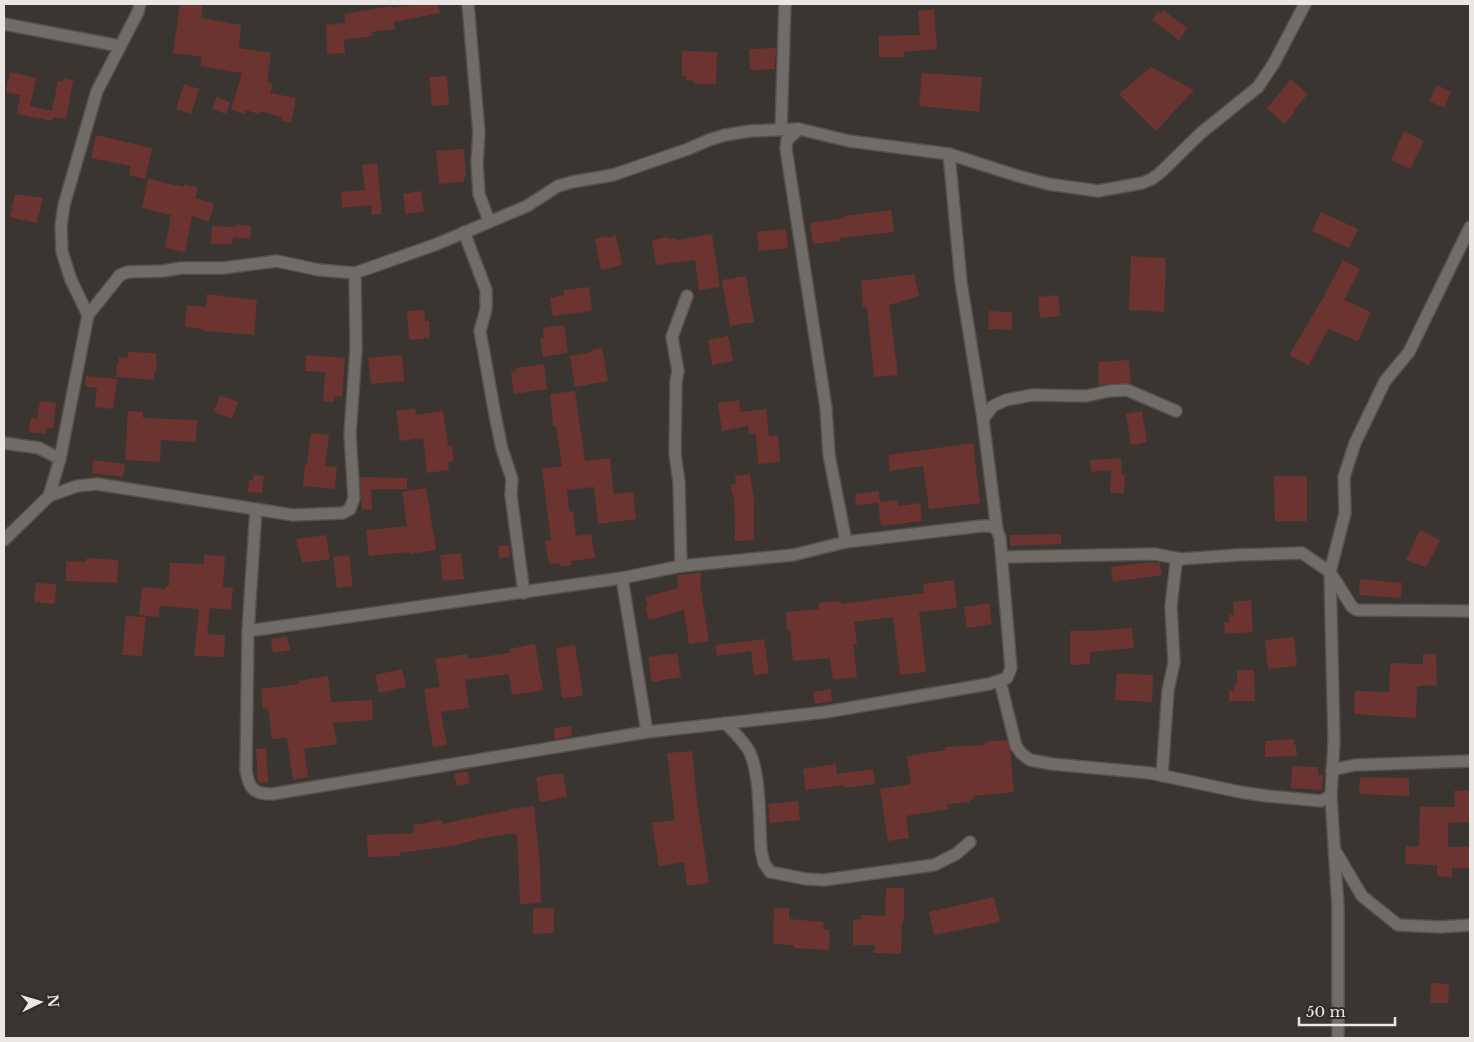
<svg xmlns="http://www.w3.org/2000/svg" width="1474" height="1042" font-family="'Libre Baskerville',serif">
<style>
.building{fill:#6b3430}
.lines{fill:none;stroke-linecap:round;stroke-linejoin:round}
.street-casing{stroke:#55514d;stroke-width:14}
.street{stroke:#716c67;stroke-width:11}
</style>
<rect width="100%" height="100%" fill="#3a3530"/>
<!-- building -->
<g class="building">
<polygon points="180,4 203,4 201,18 241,25 239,48 271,53 267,82 273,84 270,93 296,98 291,123 281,121 282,117 259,111 258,114 246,110 245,114 231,110 242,73 200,66 202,57 173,53"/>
<polygon points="418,4 438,4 440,13 394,22 395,29 372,32 373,36 344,40 345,53 327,54 326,25 345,23 344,14 392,6 392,8"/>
<polygon points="934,9 937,49 904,52 904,57 879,57 879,36 920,35 918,11"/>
<polygon points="1163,10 1187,28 1179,40 1152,20 1158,11 1161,14"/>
<polygon points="776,48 775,69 750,70 749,49"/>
<polygon points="682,51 717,52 716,84 694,84 694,81 686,80 686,76 682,76"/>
<polygon points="1151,67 1194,90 1156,131 1119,94"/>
<polygon points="10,72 36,78 30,106 52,111 58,81 63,82 63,78 73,80 66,119 53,117 53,121 17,114 20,95 6,92"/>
<polygon points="922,73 982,77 979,112 919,106"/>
<polygon points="447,76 449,105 432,106 429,77"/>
<polygon points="1291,79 1308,94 1293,111 1295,112 1284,124 1267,108"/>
<polygon points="184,84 199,89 191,114 176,109"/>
<polygon points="1437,85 1451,92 1444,108 1429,101"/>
<polygon points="217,97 230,102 226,114 212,109"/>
<polygon points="1404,131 1424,141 1410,169 1391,160"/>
<polygon points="96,135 152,148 145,179 129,175 131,166 91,158"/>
<polygon points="464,149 466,176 464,177 464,182 439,184 436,151"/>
<polygon points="377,163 382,214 372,215 371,205 342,208 341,192 365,190 362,165"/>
<polygon points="148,179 184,187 185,184 198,188 195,198 214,204 209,222 192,216 185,252 165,248 171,215 142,208"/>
<polygon points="421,191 424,211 406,214 403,194"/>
<polygon points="15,194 43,198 37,223 10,217"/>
<polygon points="891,210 894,232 839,238 840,241 813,244 810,223 845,218 845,216"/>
<polygon points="1321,212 1358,229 1349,248 1312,231"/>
<polygon points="237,224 251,226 250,239 233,237 232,244 211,244 212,226 236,227"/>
<polygon points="786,229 788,248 759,251 757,232"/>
<polygon points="712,234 720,287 699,290 695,260 656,265 652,240 668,237 668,239 675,238 676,240"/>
<polygon points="607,236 607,238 616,236 622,265 601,270 595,239"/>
<polygon points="1131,256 1166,258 1164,312 1129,310"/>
<polygon points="1343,260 1360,269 1344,300 1371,312 1358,341 1328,329 1309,365 1289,355 1323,298"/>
<polygon points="914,274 919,296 889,305 898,375 874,377 867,307 863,308 861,281"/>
<polygon points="746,276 754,322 730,326 722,280"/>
<polygon points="589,287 592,311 553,316 550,298 564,295 564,290"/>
<polygon points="207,294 257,300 254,335 204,331 204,329 185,327 187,305 206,307"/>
<polygon points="1058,295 1060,316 1040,318 1038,297"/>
<polygon points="424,310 425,321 429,321 430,338 409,340 407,311"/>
<polygon points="989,311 1012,312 1012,330 988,329"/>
<polygon points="564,325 568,353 543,357 540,338 544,338 543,328"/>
<polygon points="728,336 733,361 712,365 708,340"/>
<polygon points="602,348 608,381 575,387 570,356 592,352 592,350"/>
<polygon points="128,352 156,353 157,372 154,372 154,380 116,377 117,364 119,364 119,357 128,358"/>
<polygon points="306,355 345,358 342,397 335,396 334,402 323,401 325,372 305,371"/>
<polygon points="402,355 404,381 371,384 368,358"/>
<polygon points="1129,360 1131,383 1109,384 1099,386 1098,362"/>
<polygon points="544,364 547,389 514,394 511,372 516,371 516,368"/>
<polygon points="86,376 117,379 113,409 95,407 97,388 85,386"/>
<polygon points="575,391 585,461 610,458 614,494 633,492 636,519 598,524 594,487 567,490 569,511 573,512 576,536 591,534 595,558 571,561 572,565 561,567 559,563 549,564 545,541 551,540 542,469 562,466 556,426 553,426 550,394"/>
<polygon points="220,395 238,402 232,419 214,412"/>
<polygon points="739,400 740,412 766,409 769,436 778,435 780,462 758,464 756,434 749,434 748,426 722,431 718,403"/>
<polygon points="40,401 56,403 53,428 47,428 46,434 29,432 31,418 37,419"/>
<polygon points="415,408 416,415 443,411 448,446 452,445 454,461 448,462 449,470 427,473 423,438 400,441 396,411"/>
<polygon points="128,411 143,412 143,418 197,420 196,442 161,440 160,462 125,460"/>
<polygon points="1142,411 1147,442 1131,445 1126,414"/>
<polygon points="311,433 329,435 325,466 337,467 335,489 303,486 305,464 307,465"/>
<polygon points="973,443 980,503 929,509 923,466 890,471 888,455"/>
<polygon points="1121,458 1122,475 1125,475 1124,493 1110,493 1111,470 1091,472 1090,460"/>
<polygon points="93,460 125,464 123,477 92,473"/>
<polygon points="750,474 754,501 754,540 735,541 734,495 732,495 731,485 736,484 735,476"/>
<polygon points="253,475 264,476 262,493 248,492 249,480 253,480"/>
<polygon points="1274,476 1307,476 1307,521 1275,521"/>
<polygon points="360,477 407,478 407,489 371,489 372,509 362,510"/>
<polygon points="426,488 436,550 410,554 409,552 369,556 366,530 407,526 402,492"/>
<polygon points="879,491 880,502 897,500 898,506 920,503 922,521 881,526 878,503 856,505 855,494"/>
<polygon points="1420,530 1440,540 1426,567 1406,560"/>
<polygon points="1061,534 1061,544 1010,546 1010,535"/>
<polygon points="326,535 330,559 302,563 296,539"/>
<polygon points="509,545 510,557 499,558 498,546"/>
<polygon points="461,553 464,579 443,581 440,555"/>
<polygon points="204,555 225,556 223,587 233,588 231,610 210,608 207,634 225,635 224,657 194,656 199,609 160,606 159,617 139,615 142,587 166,589 166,586 169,586 170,563 204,564"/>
<polygon points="349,555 353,586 337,588 333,557"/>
<polygon points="87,558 118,560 117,583 66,581 66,561 86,562"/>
<polygon points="1150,562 1160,563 1162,575 1113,582 1111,567"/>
<polygon points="701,573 700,584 709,641 689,644 684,610 649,620 645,607 648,607 645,597 678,588 677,575"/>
<polygon points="1360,579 1402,583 1401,598 1359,595"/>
<polygon points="954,580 957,608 919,612 926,672 900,675 893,617 854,622 857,644 853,644 857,677 833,680 830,658 793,661 790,631 787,631 786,612 819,609 819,603 841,601 841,604 924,593 923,584"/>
<polygon points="36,583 56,584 55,604 34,602"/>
<polygon points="1251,600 1253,632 1225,634 1224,622 1230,622 1229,615 1234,615 1233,602"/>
<polygon points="989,603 992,624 967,628 964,607"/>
<polygon points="126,616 146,617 142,656 122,655"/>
<polygon points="1132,628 1134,648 1090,652 1090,664 1070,665 1070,631 1089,631"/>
<polygon points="287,636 290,650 273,653 271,639"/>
<polygon points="1294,637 1297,666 1268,669 1265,640"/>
<polygon points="764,639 769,673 754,675 751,651 717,656 715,645"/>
<polygon points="535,644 543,690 512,695 509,674 465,680 469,708 441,712 447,745 433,747 424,689 440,687 435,659 467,654 468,659 510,653 509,649"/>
<polygon points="575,645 583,696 562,698 556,648"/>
<polygon points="677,653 681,677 652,682 648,657"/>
<polygon points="1423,654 1436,654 1437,685 1417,686 1416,718 1354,714 1355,691 1389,692 1390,663 1423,664"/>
<polygon points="402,669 406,687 379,693 375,675"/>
<polygon points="1237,670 1254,670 1255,701 1229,701 1229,691 1234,691 1234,684 1237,684"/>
<polygon points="1117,673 1153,675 1152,702 1115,700"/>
<polygon points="328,676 331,702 372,700 373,720 333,723 337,744 304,749 308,777 293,780 287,738 272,739 268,708 263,709 261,689 299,684 299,681"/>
<polygon points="831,689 832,701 815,704 813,692"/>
<polygon points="571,726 572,736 555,739 554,728"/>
<polygon points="1294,739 1294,745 1296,745 1297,756 1265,757 1265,741"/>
<polygon points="1007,740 1010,750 1014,792 974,796 974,799 969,800 970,802 947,804 948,809 906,816 909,838 888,841 880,789 911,784 907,756 945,750 945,747 985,745 985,742"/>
<polygon points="266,748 268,782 258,783 256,749"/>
<polygon points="692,751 697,801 709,883 687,886 684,862 659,866 652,823 675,820 667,753"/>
<polygon points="836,764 837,774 873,769 875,784 844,788 844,785 806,790 803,769"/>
<polygon points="1292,766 1318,767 1318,775 1323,775 1322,790 1291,788"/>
<polygon points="467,771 470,783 457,786 454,774"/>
<polygon points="563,773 567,797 540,802 536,777"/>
<polygon points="1360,777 1409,778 1409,796 1359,794"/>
<polygon points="1470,790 1470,822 1448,823 1448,847 1469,847 1469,868 1452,868 1452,877 1437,876 1437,865 1405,864 1406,846 1419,847 1420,807 1455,807 1454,791"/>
<polygon points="798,801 800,820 770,823 768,804"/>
<polygon points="534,806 540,866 541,903 520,904 517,834 515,835 514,833 483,838 456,845 400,853 400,856 368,857 367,835 414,833 413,825 442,820 443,824 474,817 511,810 511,809"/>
<polygon points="886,888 904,888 904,921 902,921 901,954 874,953 875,945 853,945 853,920 861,919 861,915 885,916"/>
<polygon points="994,897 1000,922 934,935 929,912"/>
<polygon points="533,908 554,908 554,933 533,934"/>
<polygon points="774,908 789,908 789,919 824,922 823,930 830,930 829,950 794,948 794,945 773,944"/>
<polygon points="1431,983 1449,984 1448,1003 1430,1003"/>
</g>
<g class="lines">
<defs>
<g id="street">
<polyline points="468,4 479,133 477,162 479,194 489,221"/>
<polyline points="4,24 120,46"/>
<polyline points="799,129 787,140 786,149 826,408 829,455 846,542"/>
<polyline points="781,130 785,4"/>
<polyline points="464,232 486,290 486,309 480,331 495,415 502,449 512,479 511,495 524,593"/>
<polyline points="88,315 71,280 62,252 61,226 64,205 97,91 138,12 140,4"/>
<polyline points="983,419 993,406 1006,400 1032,395 1086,396 1109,391 1127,390 1176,411"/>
<polyline points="4,443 39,448 60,459"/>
<polyline points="49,496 60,459 88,315 120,275 128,272 163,271 181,268 223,268 277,261 319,270 355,273 437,244 527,206 558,186 572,182 613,175 688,149 709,140 725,135 750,131 799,129 849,141 949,154 1018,176 1048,184 1098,191 1142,183 1152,179 1161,172 1201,133 1258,87 1274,63 1305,4"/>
<path d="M 256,509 L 248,631 L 246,771 C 249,788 253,794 272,794 L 647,732 L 826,712 L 989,684 L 1007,678 L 1011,668 L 1000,538 L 997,530 L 983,419 L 961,282 L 949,154"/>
<polyline points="4,540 49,496 77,486 97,484 293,515 343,513 350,509 354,498 350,434 356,349 355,273"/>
<polyline points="1002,557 1155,554 1181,559"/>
<polyline points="681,566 679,482 675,454 676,382 678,371 672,337 687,296"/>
<polyline points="622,578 647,732"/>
<polyline points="248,631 622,578 681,566 793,555 846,542 981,526 992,526 997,530"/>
<polyline points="1000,681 1016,746 1021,753 1030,760 1052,764 1150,773 1240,792 1267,796 1321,801 1331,796"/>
<path d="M 725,723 C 734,732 745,742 750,753 C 761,778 759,823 761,850 L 764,863 L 770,872 L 806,879 L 824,880 L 934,865 L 956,854 L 970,842"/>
<polyline points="1332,770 1355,765 1470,761"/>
<polyline points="1162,776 1168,690 1174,663 1171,606 1176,563 1181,559 1237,555 1302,553 1330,572 1352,607 1357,610 1470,611"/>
<polyline points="1336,852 1362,896 1398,925 1440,927 1470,925"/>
<polyline points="1338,1038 1338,908 1331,796 1334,740 1330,572 1345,513 1344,477 1355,443 1385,381 1409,352 1470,227"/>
</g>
</defs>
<!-- street casing -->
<use href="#street" class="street-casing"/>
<!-- street -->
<use href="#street" class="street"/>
</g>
<!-- border -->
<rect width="1474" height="1042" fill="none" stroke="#e9e6e3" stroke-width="10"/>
<!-- north arrow -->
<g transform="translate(40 1002) rotate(85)" stroke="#2f2b26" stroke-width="4" paint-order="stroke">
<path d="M0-4L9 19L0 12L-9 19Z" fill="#e9e6e3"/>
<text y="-8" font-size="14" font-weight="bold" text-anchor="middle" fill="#e9e6e3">N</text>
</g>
<!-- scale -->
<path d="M1299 1017v8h96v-8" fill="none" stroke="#e9e6e3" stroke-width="2.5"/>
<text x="1306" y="1017" font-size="15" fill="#e9e6e3" stroke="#2f2b26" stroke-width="4" paint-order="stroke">50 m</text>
</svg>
